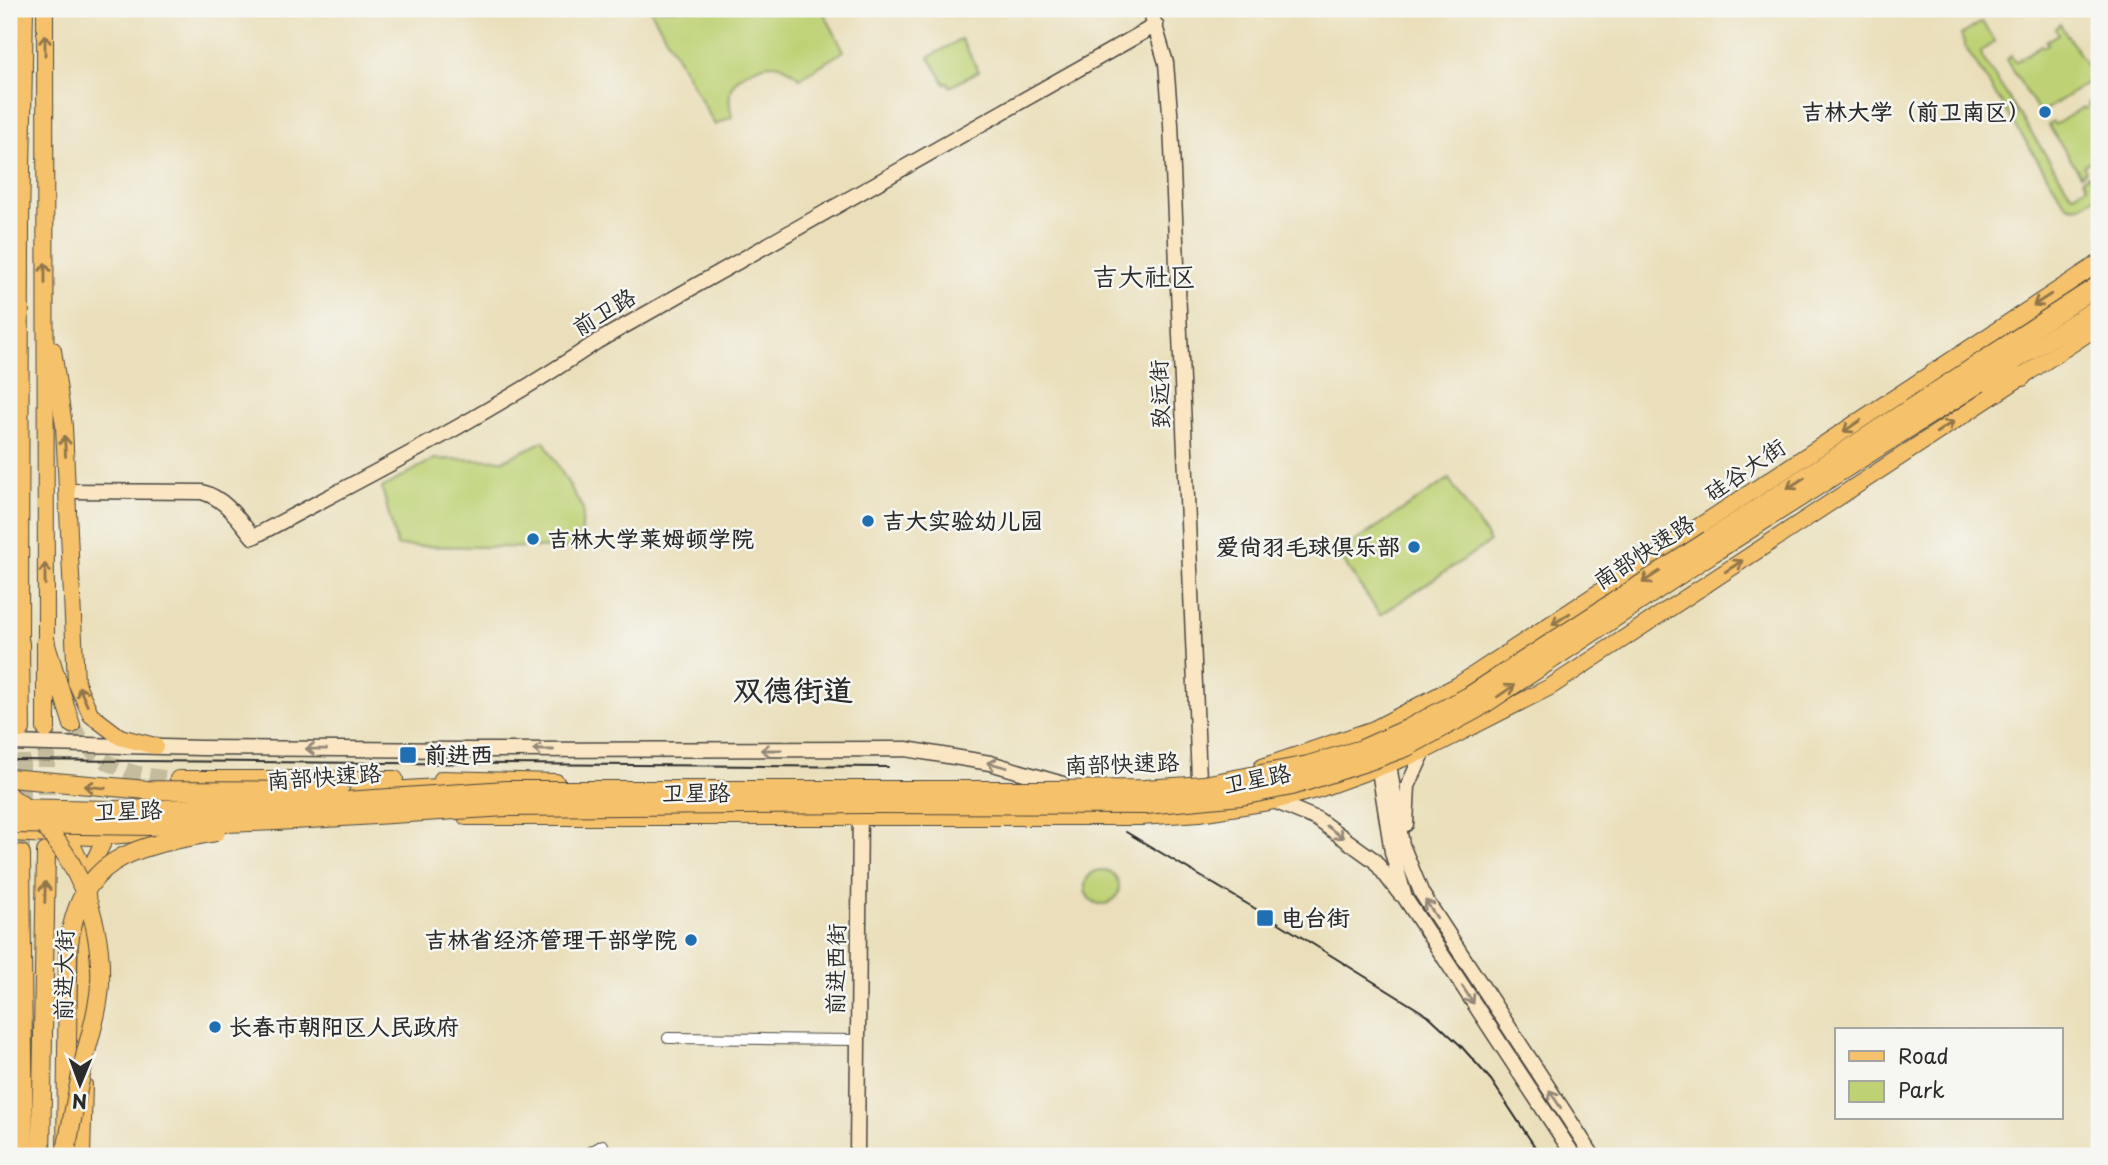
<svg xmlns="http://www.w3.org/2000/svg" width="2108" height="1165" font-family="'Playpen Sans','LXGW WenKai TC',sans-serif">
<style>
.green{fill:#bed275;stroke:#747e50;stroke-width:2}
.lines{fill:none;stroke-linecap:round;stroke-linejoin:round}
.primary-tunnel{stroke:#c4bb9d;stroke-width:16;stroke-dasharray:16 8;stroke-linecap:butt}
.highway-tunnel{stroke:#c4bb9d;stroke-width:18;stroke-dasharray:18 9;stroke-linecap:butt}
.street-casing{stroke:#484640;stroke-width:12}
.secondary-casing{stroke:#484640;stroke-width:17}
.primary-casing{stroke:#484640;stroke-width:18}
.highway-casing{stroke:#484640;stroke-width:20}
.street{stroke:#fff;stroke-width:10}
.secondary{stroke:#fbe6c4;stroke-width:14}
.primary{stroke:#f5c16b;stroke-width:16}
.highway{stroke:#f5c16b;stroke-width:18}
.tram{stroke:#2b2b2b;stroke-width:2}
.highway-bridge-casing{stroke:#484640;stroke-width:20;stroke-linecap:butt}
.highway-bridge{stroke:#f5c16b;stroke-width:18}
.oneway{stroke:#90764b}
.oneway2{stroke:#938878}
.poi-dot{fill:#1f6fb2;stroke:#f6f6f2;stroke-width:2.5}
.labels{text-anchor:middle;stroke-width:5;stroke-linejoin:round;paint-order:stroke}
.poi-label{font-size:23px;font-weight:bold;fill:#2b2b2b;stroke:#f6f6f2;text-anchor:start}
.street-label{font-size:23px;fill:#2b2b2b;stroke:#f6f6f2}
.quarter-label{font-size:26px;fill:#2b2b2b;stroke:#f6f6f2}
.district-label{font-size:30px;font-weight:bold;fill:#2b2b2b;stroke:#f6f6f2}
</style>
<rect width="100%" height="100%" fill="#f6f6f2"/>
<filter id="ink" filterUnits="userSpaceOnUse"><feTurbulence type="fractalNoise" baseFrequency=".0143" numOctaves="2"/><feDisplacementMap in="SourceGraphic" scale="14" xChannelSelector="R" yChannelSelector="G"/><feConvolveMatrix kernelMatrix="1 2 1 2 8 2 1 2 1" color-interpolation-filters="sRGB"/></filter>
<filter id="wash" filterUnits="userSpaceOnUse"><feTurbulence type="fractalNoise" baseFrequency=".00686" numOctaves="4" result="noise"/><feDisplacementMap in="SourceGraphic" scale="28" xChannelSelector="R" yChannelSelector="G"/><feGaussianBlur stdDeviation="1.57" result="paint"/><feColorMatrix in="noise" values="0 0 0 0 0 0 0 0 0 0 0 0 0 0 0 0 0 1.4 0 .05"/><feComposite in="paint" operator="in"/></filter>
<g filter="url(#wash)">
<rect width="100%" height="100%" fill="#eadfba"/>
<!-- green -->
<g class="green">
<path d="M 650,9 L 822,9 L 844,51 L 800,78 C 794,74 787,67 780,65 C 765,61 738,73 731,88 C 728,97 730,108 732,117 L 715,125 Z"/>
<path d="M 1982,22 L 1995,42 L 1981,51 L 1982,57 L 2070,192 L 2074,194 L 2087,186 L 2083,179 L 2088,175 L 2090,178 L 2099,172 L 2099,194 C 2088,201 2077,213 2065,203 L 1966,48 L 1961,35 Z"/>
<polygon points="2060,24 2097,81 2093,84 2090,81 2046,110 2047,113 2042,116 2006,60 2011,56 2015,62 2041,45 2043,47 2048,44 2046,41 2058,34 2055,28"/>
<polygon points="961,39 979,71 950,87 948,82 945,84 929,57"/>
<polygon points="2099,96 2099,155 2083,166 2086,171 2081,175 2048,125 2053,122 2055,125 2083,107 2085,109 2089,106 2088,103"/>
<polygon points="544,441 583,509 581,548 397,546 382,488 434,459 504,460"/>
<polygon points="1449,479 1490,542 1380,615 1338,553"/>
<circle cx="1102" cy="887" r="17"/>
</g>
</g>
<g filter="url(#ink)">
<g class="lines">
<!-- primary-tunnel -->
<path class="primary-tunnel" d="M 72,725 C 97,768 131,776 178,779"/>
<!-- highway-tunnel -->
<g class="highway-tunnel">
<polyline points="46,821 46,729"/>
<polyline points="21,854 21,729"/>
</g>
<defs>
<g id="street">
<polyline points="668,1038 858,1040"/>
<polyline points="584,1156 603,1145"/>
</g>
<g id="secondary">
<polyline points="1150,9 1166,63 1171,124 1199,779"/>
<path d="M 68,491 L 202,492 C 226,499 238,519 253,537 C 369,475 489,415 598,341 L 1156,25"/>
<polyline points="9,743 201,748 466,750 906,749 990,763 1063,784"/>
<polyline points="1385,756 1389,764 1402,845 1422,894 1593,1156"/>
<polyline points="1377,758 1392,852 1405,898 1574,1156"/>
<polyline points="1274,801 1317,819 1374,860 1400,894"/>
<polyline points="1406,824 1408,786 1424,751"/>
<polyline points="857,1156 860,806"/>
</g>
<g id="primary">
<polyline points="45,9 46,642 72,725"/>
<polyline points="53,350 64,426 76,682 91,715 120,737 155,746"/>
<polyline points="9,682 20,643 21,224 25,9"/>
<polyline points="1262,767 1374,729 1458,685 2099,263"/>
<polyline points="178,779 395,779"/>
<polyline points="442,779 556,782"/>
<polyline points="357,792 454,786"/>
<polyline points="466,817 1140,817 1200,813 1274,801 1319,789 1424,751 1550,687 2099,326"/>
<polyline points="64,827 79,859 85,884"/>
<polyline points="9,833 93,837 150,833"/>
<polyline points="89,886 94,861 106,836"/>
<polyline points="85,1038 87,917"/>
<polyline points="82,1156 84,1085"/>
</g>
<g id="highway">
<polyline points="1986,382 2022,377"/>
<polyline points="1709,540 2099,285"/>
<polyline points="1714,552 2099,307"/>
<polyline points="46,642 46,729"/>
<polyline points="20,643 21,729"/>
<polyline points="21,854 24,1156"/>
<polyline points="41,1156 46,852"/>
<polyline points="66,1156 68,950"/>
</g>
</defs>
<!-- street casing -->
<use href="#street" class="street-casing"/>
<!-- secondary casing -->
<use href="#secondary" class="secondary-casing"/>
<!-- primary casing -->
<use href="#primary" class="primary-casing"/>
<!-- highway casing -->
<use href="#highway" class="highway-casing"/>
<!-- street -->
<use href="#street" class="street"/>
<!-- secondary -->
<use href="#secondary" class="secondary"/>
<!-- primary -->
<use href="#primary" class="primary"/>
<!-- highway -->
<use href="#highway" class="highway"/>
<!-- tram -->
<g class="tram">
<polyline points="9,760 888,767"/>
<polyline points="1126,832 1266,915 1430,1017 1460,1045 1491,1080 1541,1156"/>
</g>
<defs>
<g id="highway-bridge">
<polyline points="9,778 147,790 338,791"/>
<path d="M 9,796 C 70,836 103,913 100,984 C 99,1007 92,1029 86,1052 C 79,1083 73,1114 67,1146"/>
<polyline points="9,808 113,810 273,806 506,790 1040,790 1145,789 1204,785 1308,765 1362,749 1407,729 1469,696 1709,540"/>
<polyline points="9,824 152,826 277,821 506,807 864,804 1146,805 1241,796 1292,786 1366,762 1407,747 1477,709 1714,552"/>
<path d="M 68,950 C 79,854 135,847 216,832"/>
</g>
</defs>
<!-- highway-bridge casing -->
<use href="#highway-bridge" class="highway-bridge-casing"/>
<!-- highway-bridge -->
<use href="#highway-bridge" class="highway-bridge"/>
</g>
<!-- one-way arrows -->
<defs><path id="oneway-shaft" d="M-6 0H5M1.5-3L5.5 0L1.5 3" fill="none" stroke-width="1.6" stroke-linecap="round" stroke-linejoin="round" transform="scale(1.75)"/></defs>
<g class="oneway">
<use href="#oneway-shaft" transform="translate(45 45) rotate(-90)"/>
<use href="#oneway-shaft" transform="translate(45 273) rotate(-90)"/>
<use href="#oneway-shaft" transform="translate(2042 300) rotate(147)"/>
<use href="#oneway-shaft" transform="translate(1852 426) rotate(146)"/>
<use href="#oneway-shaft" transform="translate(1945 427) rotate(-33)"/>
<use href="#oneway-shaft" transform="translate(65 446) rotate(-93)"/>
<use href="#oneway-shaft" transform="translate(1796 483) rotate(147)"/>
<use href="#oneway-shaft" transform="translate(1734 566) rotate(-33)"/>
<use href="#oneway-shaft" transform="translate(45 574) rotate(-90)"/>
<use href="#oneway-shaft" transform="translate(1651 577) rotate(147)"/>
<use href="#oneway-shaft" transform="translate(1561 619) rotate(147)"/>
<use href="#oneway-shaft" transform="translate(1506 691) rotate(-34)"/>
<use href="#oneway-shaft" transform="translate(83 696) rotate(-114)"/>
<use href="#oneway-shaft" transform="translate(95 787) rotate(-174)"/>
<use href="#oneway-shaft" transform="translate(45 892) rotate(-89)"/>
</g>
<g class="oneway2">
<use href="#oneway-shaft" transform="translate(316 749) rotate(-179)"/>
<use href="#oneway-shaft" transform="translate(543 750) rotate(180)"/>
<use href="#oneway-shaft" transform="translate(771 750) rotate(180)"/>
<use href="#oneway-shaft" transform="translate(997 765) rotate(-165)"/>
<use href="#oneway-shaft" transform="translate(1335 832) rotate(36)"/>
<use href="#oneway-shaft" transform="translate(1431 909) rotate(-123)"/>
<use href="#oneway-shaft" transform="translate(1468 995) rotate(57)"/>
<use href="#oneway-shaft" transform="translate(1555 1099) rotate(-123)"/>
</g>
</g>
<!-- markers -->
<g class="poi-dot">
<circle cx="2045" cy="112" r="7"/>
<circle cx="868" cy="521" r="7"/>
<circle cx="533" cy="539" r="7"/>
<circle cx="1414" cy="547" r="7"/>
<rect x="399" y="746" width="18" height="18" rx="3.5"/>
<rect x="1256" y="909" width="18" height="18" rx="3.5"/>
<circle cx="691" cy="940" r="7"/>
<circle cx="215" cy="1027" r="7"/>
</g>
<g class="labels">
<!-- poi labels -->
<g class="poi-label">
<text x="2031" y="120" text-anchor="end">吉林大学（前卫南区）</text>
<text x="882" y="529">吉大实验幼儿园</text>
<text x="547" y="547">吉林大学莱姆顿学院</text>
<text x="1400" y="555" text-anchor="end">爱尚羽毛球俱乐部</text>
<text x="424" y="763">前进西</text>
<text x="1281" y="926">电台街</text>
<text x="677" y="948" text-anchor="end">吉林省经济管理干部学院</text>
<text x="229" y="1035">长春市朝阳区人民政府</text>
</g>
<!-- street labels -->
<g class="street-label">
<text transform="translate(604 312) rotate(-31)" y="8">前卫路</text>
<text transform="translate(1160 394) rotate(-92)" y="8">致远街</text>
<text transform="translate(1745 470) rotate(-34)" y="8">硅谷大街</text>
<text transform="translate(1644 552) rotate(-33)" y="8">南部快速路</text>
<text transform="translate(1122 764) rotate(-2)" y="8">南部快速路</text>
<text transform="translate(324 777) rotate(-4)" y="8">南部快速路</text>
<text transform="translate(1257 779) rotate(-11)" y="8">卫星路</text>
<text x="696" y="801">卫星路</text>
<text transform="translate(128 811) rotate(-2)" y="8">卫星路</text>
<text transform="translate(836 969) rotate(-89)" y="8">前进西街</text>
<text transform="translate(64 975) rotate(-89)" y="8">前进大街</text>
</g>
<!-- quarter labels -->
<g class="quarter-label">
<text x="1144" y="286">吉大社区</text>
</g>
<!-- district labels -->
<g class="district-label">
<text x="793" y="701">双德街道</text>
</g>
</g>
<!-- margin -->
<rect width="2108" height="1165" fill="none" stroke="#f6f6f2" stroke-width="35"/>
<!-- legend -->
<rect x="1835" y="1028" width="228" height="91" fill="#f6f6f2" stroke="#a5a5a2" stroke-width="2"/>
<rect x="1849" y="1051" width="35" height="10" fill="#f5c16b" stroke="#a5a5a2" stroke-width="2"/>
<text x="1898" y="1064" font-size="21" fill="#2b2b2b">Road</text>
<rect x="1849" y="1081" width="35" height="21" fill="#bed275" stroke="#a5a5a2" stroke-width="2"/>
<text x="1898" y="1098" font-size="21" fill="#2b2b2b">Park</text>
<!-- north arrow -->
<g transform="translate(80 1084) rotate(181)" stroke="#f6f6f2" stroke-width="5" paint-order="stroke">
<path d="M0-5L12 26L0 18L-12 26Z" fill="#2b2b2b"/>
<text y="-10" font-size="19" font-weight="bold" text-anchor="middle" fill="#2b2b2b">N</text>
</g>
</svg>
